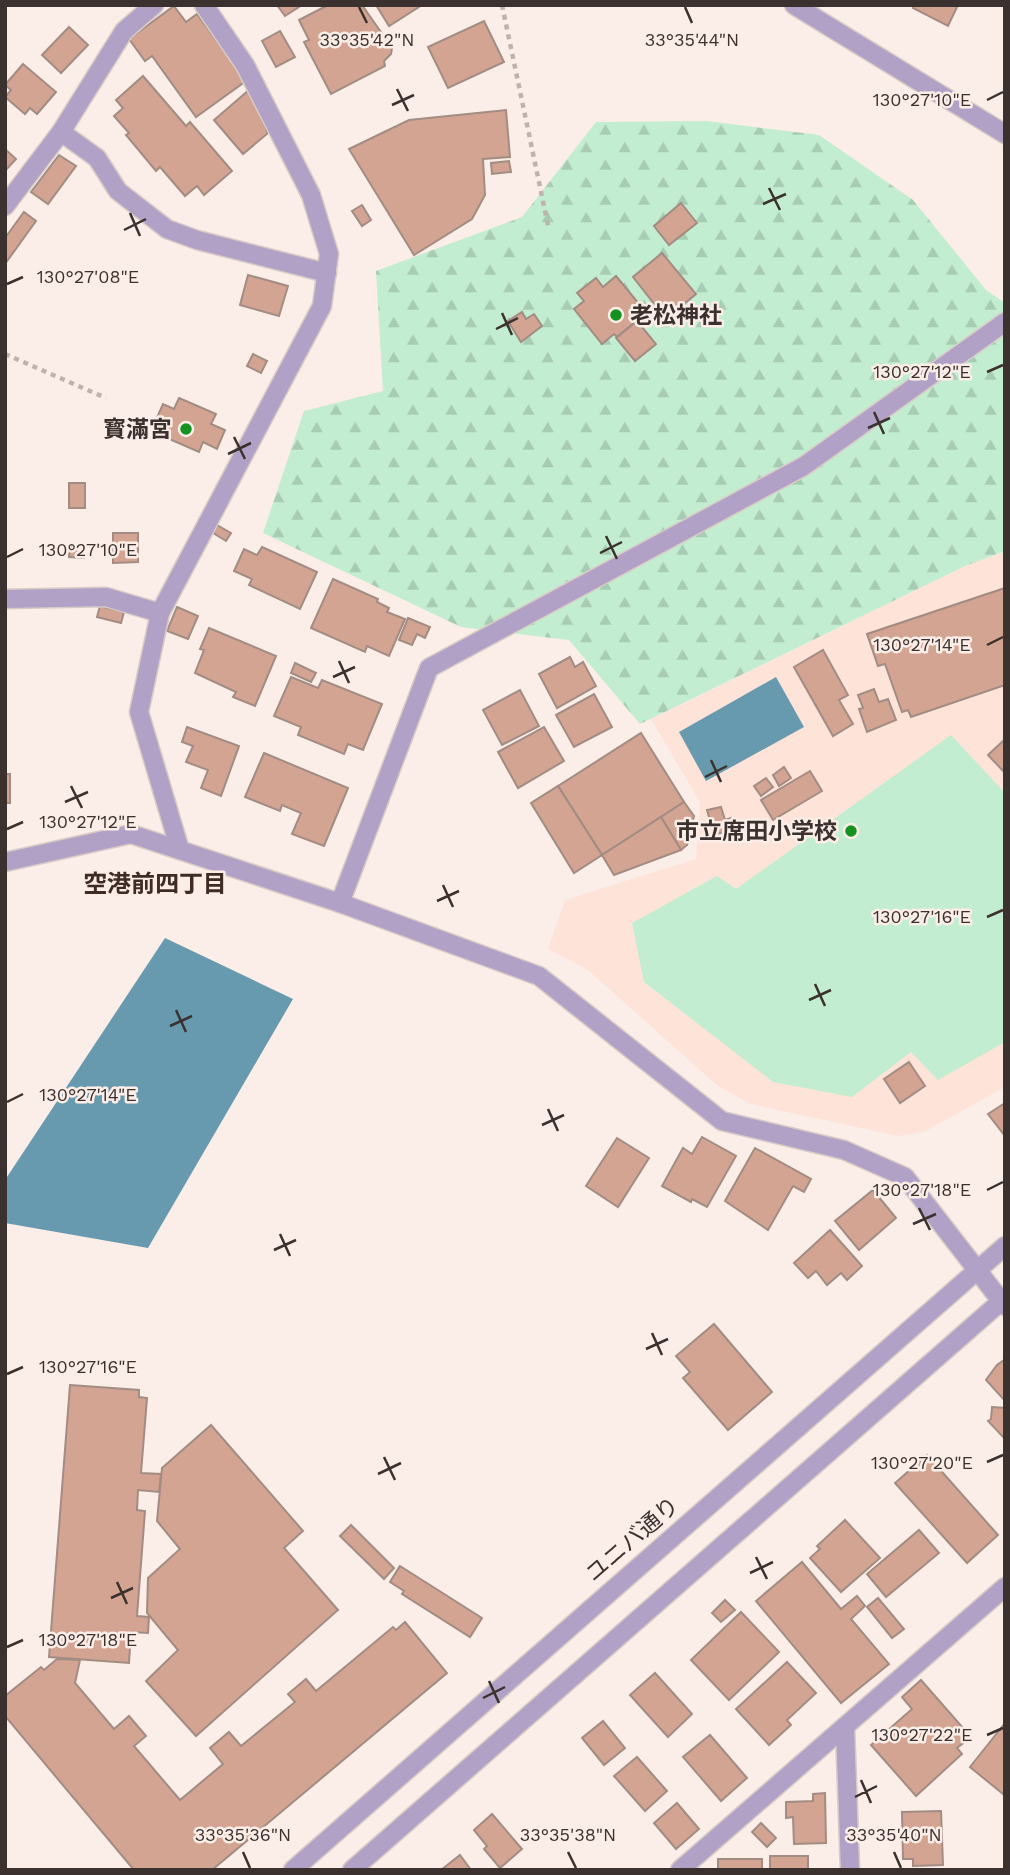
<svg xmlns="http://www.w3.org/2000/svg" width="1010" height="1875" font-family="'Work Sans','Noto Sans JP',sans-serif">
<style>
.built{fill:#fde3d8}
.forest{fill:url(#forest-firs)}
.pitch{fill:#c3edd0}
.water{fill:#689aaf}
.building{fill:#d3a491;stroke:#a28c83;stroke-width:2}
.lines{fill:none;stroke-linecap:round;stroke-linejoin:round}
.minor-casing{stroke:#d8cbc6;stroke-width:21}
.path{stroke:#beb2ac;stroke-width:4.5;stroke-dasharray:5 5;stroke-linecap:butt}
.minor{stroke:#b1a1c6;stroke-width:18}
.ticks{fill:none;stroke:#3b312e;stroke-width:2.5}
.poi-dot{fill:#169221;stroke:#fbede7;stroke-width:2.5}
.labels{text-anchor:middle;stroke-width:5;stroke-linejoin:round;paint-order:stroke}
.poi-label{font-size:23px;font-weight:bold;fill:#3b312e;stroke:#fbede7;text-anchor:end}
.street-label{font-size:23px;fill:#3b312e;stroke:#fbede7}
.neighbourhood-label{font-size:24px;font-weight:bold;fill:#3e2c24;stroke:#fbede7}
.ticks-label{font-size:18px;text-anchor:middle;fill:#3b312e;stroke:#fbede7;stroke-width:5;stroke-linejoin:round;paint-order:stroke}
</style>
<defs>
<pattern id="forest-firs" width="22" height="20" patternUnits="userSpaceOnUse" patternTransform="scale(1.75)"><rect width="22" height="20" fill="#c3edd0"/><path d="M5 1l3.5 6h-7zM16 11l3.5 6h-7z" fill="#a8ccb3"/></pattern>
</defs>
<rect width="100%" height="100%" fill="#fbede7"/>
<!-- built -->
<polygon class="built" points="1005,551 1005,1087 924,1132 898,1136 751,1104 718,1086 588,970 548,949 565,900 696,859 700,802 651,719 965,566"/>
<!-- forest -->
<polygon class="forest" points="707,121 819,135 913,200 986,290 1005,303 1005,551 965,566 640,724 569,640 461,627 263,533 304,411 383,391 376,271 522,217 596,122"/>
<!-- pitch -->
<polygon class="pitch" points="951,735 1005,793 1005,1042 938,1080 911,1052 852,1097 773,1082 644,982 632,923 717,876 736,889"/>
<!-- water -->
<g class="water">
<polygon points="776,677 804,727 706,781 679,732"/>
<polygon points="165,938 293,999 148,1248 5,1223 5,1180"/>
</g>
<!-- building -->
<g class="building">
<polygon points="277,5 302,5 285,16"/>
<polygon points="328,5 362,5 392,48 391,54 384,61 385,66 331,94 304,42 309,40 299,20"/>
<polygon points="376,5 422,5 389,26"/>
<polygon points="914,5 958,5 948,26 913,8"/>
<polygon points="174,6 186,22 197,14 246,81 196,117 152,56 145,61 129,39"/>
<polygon points="484,21 504,62 448,88 428,47"/>
<polygon points="69,27 88,45 61,73 42,55"/>
<polygon points="280,31 295,57 276,67 262,41"/>
<polygon points="23,64 56,92 37,114 30,108 25,114 5,97 11,90 5,85"/>
<polygon points="143,76 186,126 190,122 232,171 204,195 197,186 185,196 160,167 156,171 126,135 129,133 114,116 123,108 116,100"/>
<polygon points="249,90 268,133 243,154 214,120"/>
<polygon points="506,110 510,157 483,159 485,195 472,219 414,255 349,149 409,120"/>
<polygon points="5,149 16,159 5,171"/>
<polygon points="59,155 76,166 48,204 31,192"/>
<polygon points="509,161 511,172 492,174 491,163"/>
<polygon points="681,203 697,223 669,245 654,226"/>
<polygon points="362,205 371,220 362,226 352,211"/>
<polygon points="24,212 36,221 5,264 5,238"/>
<polygon points="662,253 696,294 666,319 633,277"/>
<polygon points="248,275 288,286 279,316 240,305"/>
<polygon points="616,276 644,310 632,321 634,323 617,337 614,334 602,344 574,309 584,301 577,293 596,278 603,287"/>
<polygon points="522,312 526,319 534,314 542,326 521,342 508,321"/>
<polygon points="637,321 656,344 635,361 616,338"/>
<polygon points="253,354 267,361 261,373 247,366"/>
<polygon points="179,398 216,414 211,424 225,430 217,449 203,442 199,452 160,435 164,425 155,422 163,404 174,409"/>
<rect x="69" y="483" width="16" height="25"/>
<polygon points="217,525 231,533 226,541 213,533"/>
<polygon points="113,533 138,533 138,562 113,563"/>
<polygon points="70,544 85,545 84,558 69,557"/>
<polygon points="262,547 317,572 300,609 249,585 252,579 234,571 244,549 257,555"/>
<polygon points="333,579 378,599 377,602 389,608 387,612 405,619 389,656 367,646 365,652 311,628"/>
<polygon points="1005,588 1005,685 911,717 908,710 902,712 885,664 878,666 867,634"/>
<polygon points="100,606 124,612 121,623 97,617"/>
<polygon points="177,607 198,616 188,639 167,631"/>
<polygon points="408,618 430,627 425,638 417,634 412,645 399,640"/>
<polygon points="209,628 276,656 255,706 233,697 236,692 195,673 204,650 200,649"/>
<polygon points="823,650 848,695 839,700 853,724 833,736 794,667"/>
<polygon points="570,657 575,667 583,662 596,686 557,708 539,674"/>
<polygon points="295,663 316,673 311,682 291,673"/>
<polygon points="291,677 318,688 322,680 382,704 363,750 348,744 344,754 298,735 301,727 274,716"/>
<polygon points="874,689 879,702 888,699 896,720 867,732 859,709 863,708 858,695"/>
<polygon points="520,690 539,726 502,745 483,710"/>
<polygon points="594,694 612,727 574,747 556,715"/>
<polygon points="187,727 239,746 221,796 201,788 208,770 186,762 193,746 182,742"/>
<polygon points="544,727 564,761 518,788 498,752"/>
<polygon points="641,733 684,802 602,855 558,786"/>
<polygon points="1005,739 1005,773 988,755"/>
<polygon points="264,753 348,788 324,846 292,834 301,813 282,805 280,811 245,797"/>
<polygon points="784,767 791,778 779,786 773,775"/>
<polygon points="810,771 822,791 773,820 761,800"/>
<rect x="5" y="774" width="5" height="29"/>
<polygon points="766,778 773,787 761,796 754,786"/>
<polygon points="558,786 602,855 574,873 531,803"/>
<polygon points="684,802 694,816 687,845 681,850 661,817"/>
<polygon points="721,807 725,820 731,818 734,829 714,835 707,810"/>
<polygon points="661,817 681,850 614,875 602,855"/>
<polygon points="909,1062 925,1086 900,1103 884,1079"/>
<polygon points="1005,1103 1005,1136 988,1114"/>
<polygon points="702,1137 736,1156 707,1207 692,1199 691,1202 662,1186 683,1148 692,1154"/>
<polygon points="617,1138 649,1158 618,1207 586,1186"/>
<polygon points="755,1148 811,1179 804,1192 793,1186 768,1230 725,1201"/>
<polygon points="873,1190 896,1218 859,1250 835,1221"/>
<polygon points="830,1230 862,1266 847,1280 841,1273 827,1285 816,1271 808,1278 794,1263"/>
<polygon points="714,1324 772,1392 728,1430 683,1378 690,1372 676,1356"/>
<polygon points="1004,1360 1005,1360 1005,1401 986,1380 997,1365"/>
<polygon points="70,1385 139,1390 139,1397 147,1398 141,1473 161,1474 159,1492 138,1490 137,1510 145,1511 137,1616 149,1617 148,1633 131,1632 129,1663 49,1657"/>
<polygon points="992,1407 1005,1408 1005,1439 988,1421 991,1419"/>
<polygon points="211,1425 303,1531 284,1548 338,1610 196,1736 146,1681 178,1650 147,1613 148,1578 180,1549 157,1521 162,1468"/>
<polygon points="927,1455 998,1535 967,1563 895,1483"/>
<polygon points="845,1520 880,1558 841,1592 810,1558 820,1549 817,1546"/>
<polygon points="351,1525 394,1568 384,1579 340,1536"/>
<polygon points="919,1530 939,1553 886,1597 867,1574"/>
<polygon points="802,1562 841,1609 857,1596 865,1606 851,1619 889,1664 841,1703 756,1601"/>
<polygon points="400,1566 482,1618 470,1637 402,1594 404,1591 390,1582"/>
<polygon points="878,1598 904,1629 892,1638 867,1607"/>
<polygon points="725,1600 735,1610 721,1622 712,1613"/>
<polygon points="741,1612 779,1652 729,1700 691,1660"/>
<polygon points="405,1622 447,1673 212,1870 134,1870 5,1716 5,1696 41,1667 44,1670 57,1659 80,1660 75,1683 114,1729 129,1716 146,1736 134,1746 180,1800 223,1764 210,1748 229,1732 241,1746 295,1702 288,1694 306,1679 316,1691 393,1627 396,1630"/>
<polygon points="787,1662 816,1693 787,1720 791,1725 769,1745 736,1709"/>
<polygon points="655,1673 692,1714 668,1737 630,1695"/>
<polygon points="921,1680 971,1737 957,1748 962,1754 916,1796 871,1745 912,1709 902,1697"/>
<polygon points="603,1721 625,1748 604,1765 582,1738"/>
<polygon points="1005,1723 1005,1791 1003,1794 970,1767"/>
<polygon points="710,1735 747,1778 721,1801 683,1757"/>
<polygon points="637,1757 667,1791 645,1811 614,1776"/>
<polygon points="825,1793 826,1843 794,1844 793,1817 786,1818 786,1802 813,1801 813,1794"/>
<polygon points="677,1803 699,1829 676,1849 654,1823"/>
<polygon points="941,1811 943,1865 913,1866 913,1859 903,1859 902,1812"/>
<polygon points="492,1814 522,1849 500,1868 484,1849 487,1846 474,1830"/>
<polygon points="761,1823 776,1838 767,1847 752,1832"/>
<polygon points="460,1855 471,1870 441,1870"/>
<rect x="770" y="1856" width="38" height="14"/>
<rect x="718" y="1859" width="44" height="11"/>
</g>
<g class="lines">
<defs>
<g id="minor">
<polyline points="794,5 1005,134"/>
<polyline points="61,132 124,31 154,5"/>
<polyline points="5,206 61,132 97,158 118,191 167,229 197,240 327,273"/>
<polyline points="5,599 106,597 160,613"/>
<polyline points="180,850 139,712 160,613 322,306 329,254 311,195 245,65 204,5"/>
<polyline points="5,862 131,834 340,903 539,976 722,1121 844,1150 905,1177 1005,1306"/>
<polyline points="340,903 429,668 804,466 1005,322"/>
<polyline points="845,1727 850,1870"/>
<polyline points="293,1870 1005,1246"/>
<polyline points="352,1870 1005,1298"/>
<polyline points="680,1870 1005,1587"/>
</g>
</defs>
<!-- minor casing -->
<use href="#minor" class="minor-casing"/>
<!-- path -->
<g class="path">
<polyline points="502,5 549,230"/>
<polyline points="5,354 106,398"/>
</g>
<!-- minor -->
<use href="#minor" class="minor"/>
</g>
<!-- ticks -->
<path class="ticks" d="M 359,7 L 367,23M 685,7 L 692,23M 397,89 L 408,111M 987,100 L 1003,92M 392,105 L 414,95M 769,188 L 780,210M 763,204 L 786,194M 130,213 L 140,236M 124,230 L 146,219M 7,284 L 23,277M 502,313 L 512,335M 496,329 L 518,318M 987,372 L 1003,365M 874,412 L 884,434M 868,428 L 890,418M 234,437 L 245,459M 228,454 L 251,443M 606,536 L 617,559M 600,553 L 622,542M 7,557 L 23,549M 987,645 L 1003,637M 339,661 L 349,683M 333,677 L 355,667M 711,760 L 721,782M 705,777 L 727,766M 71,786 L 82,808M 65,802 L 88,792M 7,829 L 23,822M 443,885 L 453,907M 437,901 L 459,891M 987,917 L 1003,910M 815,984 L 825,1006M 809,1000 L 831,990M 176,1010 L 186,1032M 170,1026 L 192,1016M 7,1102 L 23,1094M 548,1109 L 558,1131M 542,1125 L 564,1115M 987,1190 L 1003,1182M 919,1208 L 930,1230M 913,1224 L 936,1214M 280,1234 L 290,1256M 274,1250 L 296,1240M 652,1333 L 662,1355M 646,1349 L 668,1339M 7,1374 L 23,1367M 384,1457 L 395,1480M 987,1462 L 1003,1455M 378,1474 L 401,1463M 756,1557 L 767,1579M 750,1573 L 773,1562M 117,1582 L 127,1604M 111,1598 L 133,1588M 7,1647 L 23,1640M 489,1681 L 499,1703M 483,1698 L 505,1687M 987,1735 L 1003,1728M 861,1780 L 871,1803M 855,1797 L 877,1786M 243,1852 L 250,1868M 568,1852 L 576,1868M 894,1852 L 901,1868"/>
<!-- markers -->
<g class="poi-dot">
<circle cx="616" cy="315" r="7"/>
<circle cx="186" cy="429" r="7"/>
<circle cx="851" cy="831" r="7"/>
</g>
<g class="labels">
<!-- poi labels -->
<g class="poi-label">
<text x="630" y="323" text-anchor="start">老松神社</text>
<text x="172" y="437">寳滿宮</text>
<text x="837" y="839">市立席田小学校</text>
</g>
<!-- street labels -->
<g class="street-label">
<text transform="translate(632 1539) rotate(-41)" y="8">ユニバ通り</text>
</g>
<!-- neighbourhood labels -->
<g class="neighbourhood-label">
<text x="155" y="892">空港前四丁目</text>
</g>
</g>
<g class="ticks-label">
<text x="367" y="46">33°35'42"N</text>
<text x="692" y="46">33°35'44"N</text>
<text x="922" y="106">130°27'10"E</text>
<text x="88" y="283">130°27'08"E</text>
<text x="922" y="378">130°27'12"E</text>
<text x="88" y="556">130°27'10"E</text>
<text x="922" y="651">130°27'14"E</text>
<text x="88" y="828">130°27'12"E</text>
<text x="922" y="923">130°27'16"E</text>
<text x="88" y="1101">130°27'14"E</text>
<text x="922" y="1196">130°27'18"E</text>
<text x="88" y="1373">130°27'16"E</text>
<text x="922" y="1469">130°27'20"E</text>
<text x="88" y="1646">130°27'18"E</text>
<text x="922" y="1741">130°27'22"E</text>
<text x="243" y="1841">33°35'36"N</text>
<text x="568" y="1841">33°35'38"N</text>
<text x="894" y="1841">33°35'40"N</text>
</g>
<!-- border -->
<rect width="1010" height="1875" fill="none" stroke="#3b312e" stroke-width="14"/>
</svg>
